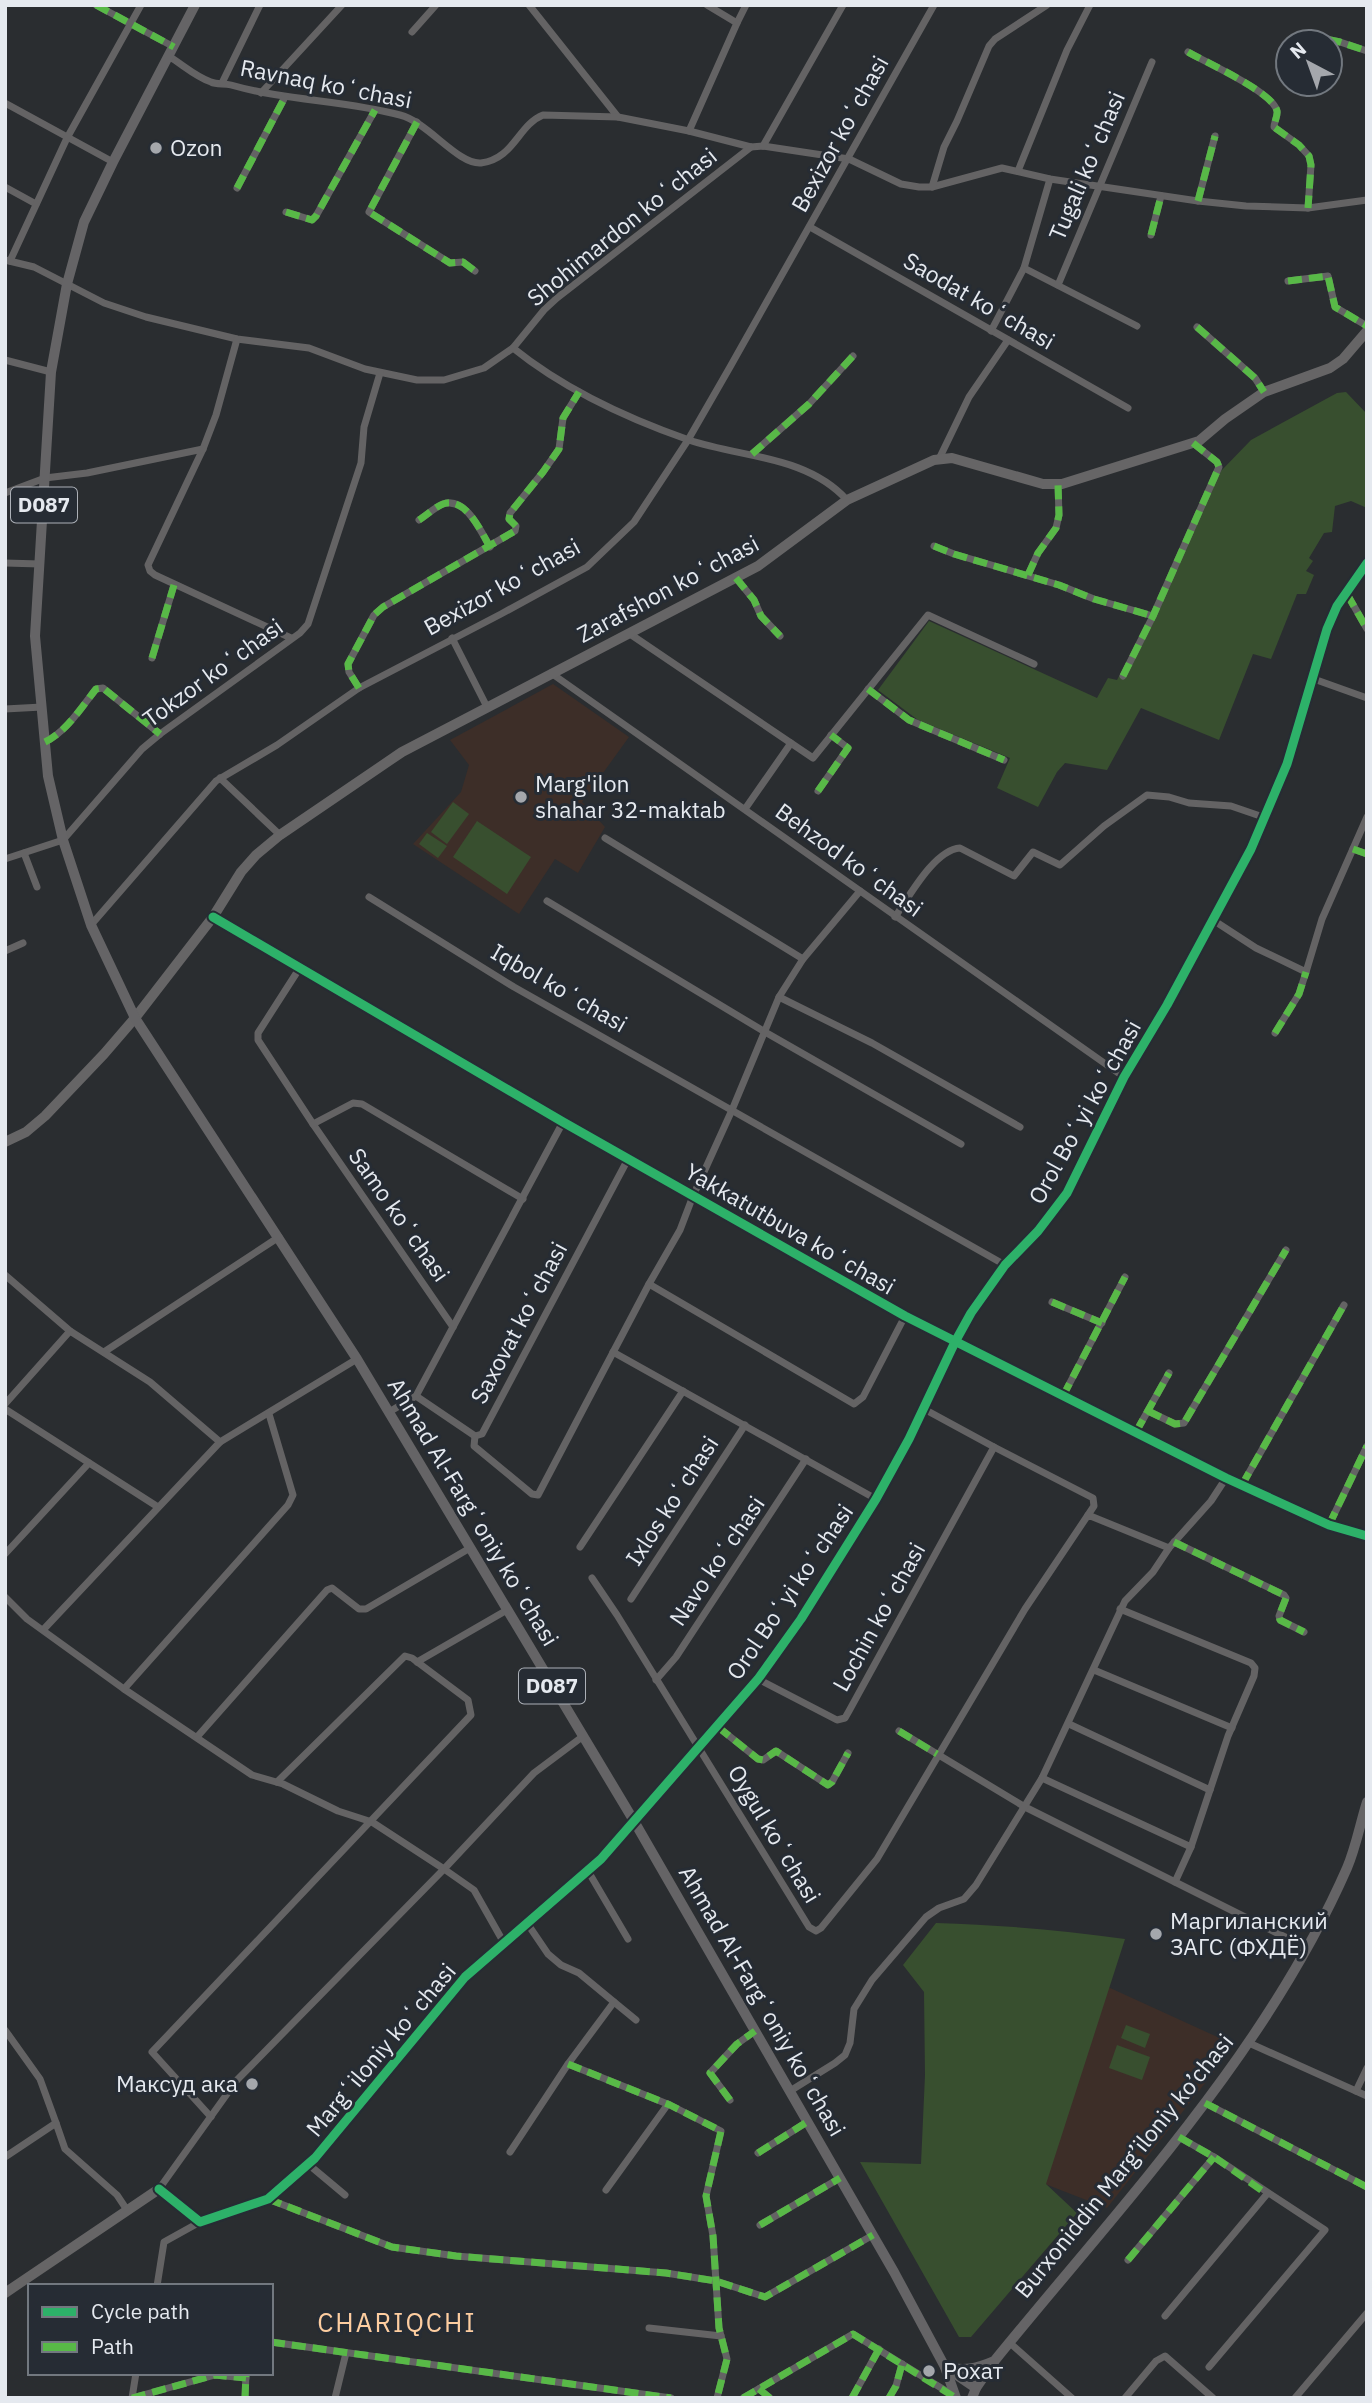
<svg xmlns="http://www.w3.org/2000/svg" width="1372" height="2403" font-family="'IBM Plex Sans',sans-serif">
<style>
.education{fill:#3d2e28}
.green{fill:#384f2f}
.lines{fill:none;stroke-linecap:round;stroke-linejoin:round}
.street{stroke:#646364;stroke-width:7}
.secondary{stroke:#666566;stroke-width:10}
.primary{stroke:#656466;stroke-width:10}
.quiet{stroke:#58b947;stroke-width:7;stroke-dasharray:14 7;stroke-linecap:butt}
.cycleway-casing{stroke:#262c34;stroke-width:13}
.cycleway{stroke:#2db169;stroke-width:9}
.poi-dot{fill:#a4a7ac;stroke:#262c34;stroke-width:2.5}
.labels{text-anchor:middle;stroke-width:6;stroke-linejoin:round;paint-order:stroke}
.shield{fill:#262c34;stroke:#acb0b7;stroke-width:2}
.shield-label{font-size:21px;font-weight:bold;fill:#e5e9ef}
.street-label{font-size:23px;fill:#e5e9ef;stroke:#262c34}
.poi-label{font-size:23px;fill:#e5e9ef;stroke:#262c34;text-anchor:start}
.quarter-label{font-size:26px;letter-spacing:2px;fill:#fdcda0;stroke:#262c34}
</style>
<rect width="100%" height="100%" fill="#2a2d30"/>
<!-- education -->
<g class="education">
<polygon points="553,684 629,737 582,802 605,827 578,873 555,859 519,914 413,844 461,792 469,765 450,740"/>
<polygon points="1108,1987 1235,2045 1107,2208 1045,2184"/>
</g>
<!-- green -->
<g class="green">
<polygon points="1346,392 1367,414 1367,508 1351,501 1335,506 1332,532 1324,533 1309,558 1313,561 1306,571 1314,575 1306,594 1297,594 1271,659 1253,654 1219,740 1141,708 1107,770 1065,763 1057,772 1038,807 997,788 1010,758 918,720 878,690 929,621 1097,698 1108,678 1117,680 1183,553 1221,471 1251,440 1337,393"/>
<polygon points="453,802 469,814 447,844 431,832"/>
<polygon points="477,821 531,857 507,894 453,857"/>
<polygon points="427,833 447,846 438,858 419,844"/>
<path d="M 936,1923 C 1000,1925 1062,1930 1125,1939 L 1046,2184 L 1077,2213 L 971,2337 L 959,2337 L 860,2162 L 921,2164 L 925,2075 L 924,1992 L 903,1965 Z"/>
<polygon points="1126,2025 1150,2034 1145,2048 1121,2038"/>
<polygon points="1117,2045 1150,2057 1142,2080 1109,2068"/>
</g>
<g class="lines">
<!-- street -->
<g class="street">
<polyline points="96,5 174,47"/>
<polyline points="529,5 618,117 689,131 751,147 763,146 849,159 901,184 919,187 932,187 1002,168 1050,179 1198,201 1246,206 1308,208 1367,200"/>
<polyline points="737,23 746,5"/>
<polyline points="412,32 436,5"/>
<polyline points="1307,35 1340,42 1367,51"/>
<path d="M 1188,52 C 1205,62 1273,92 1277,111 C 1278,116 1274,122 1274,127 L 1299,145 L 1309,156 L 1311,165 L 1308,208"/>
<path d="M 170,57 C 183,65 196,77 211,82 C 217,85 224,83 231,85 C 287,101 345,100 400,115 C 428,122 458,165 481,163 C 514,159 518,125 543,115 L 618,117"/>
<polyline points="222,83 260,5"/>
<polyline points="261,93 342,5"/>
<polyline points="5,103 113,162"/>
<polyline points="417,122 369,212 450,263 463,262 475,271"/>
<polyline points="689,131 737,23 707,5"/>
<polyline points="763,146 843,5"/>
<polyline points="1018,171 1067,50 1090,5"/>
<polyline points="5,187 36,204"/>
<polyline points="932,187 944,147 957,121 989,46 995,39 1047,5"/>
<polyline points="237,188 285,97"/>
<polyline points="1198,201 1215,136"/>
<polyline points="286,212 312,220 316,216 375,110"/>
<polyline points="810,227 1128,408"/>
<polyline points="1151,235 1161,196"/>
<polyline points="5,260 34,267 104,303 146,317 237,339 309,348 365,369 417,380 444,380 484,368 513,348 544,310 557,298 751,147"/>
<polyline points="10,261 67,138 141,5"/>
<polyline points="1024,268 1137,326"/>
<polyline points="1288,281 1328,276 1335,307 1367,326"/>
<polyline points="1058,285 1152,62"/>
<polyline points="1197,327 1255,378 1264,392"/>
<polyline points="991,331 1024,268 1050,179"/>
<polyline points="237,339 216,415 203,449 148,565 150,571 155,575 291,638"/>
<path d="M 513,348 C 565,390 626,418 689,440 C 742,458 806,455 847,500"/>
<polyline points="5,360 51,372"/>
<polyline points="752,454 809,404 853,356"/>
<polyline points="939,459 969,397 1008,340"/>
<polyline points="5,493 45,478 87,473 203,449"/>
<path d="M 419,520 C 427,515 435,507 443,504 C 466,496 481,532 490,547"/>
<polyline points="934,546 954,554 1059,585 1094,599 1153,616"/>
<polyline points="5,563 40,564"/>
<polyline points="1028,575 1038,553 1056,528 1059,515 1058,484"/>
<polyline points="736,578 754,600 761,616 780,636"/>
<polyline points="1347,594 1367,629"/>
<polyline points="630,634 813,758 928,615 1034,664"/>
<polyline points="452,638 487,707"/>
<polyline points="152,658 174,585"/>
<polyline points="551,673 1124,1077"/>
<polyline points="1123,676 1153,616 1219,467 1217,462 1193,443"/>
<polyline points="1311,678 1367,698"/>
<polyline points="359,688 349,672 348,664 374,615 383,607 515,531 516,526 509,519 510,513 543,472 559,449 563,418 579,392"/>
<polyline points="868,689 909,720 1004,760"/>
<polyline points="5,709 42,707"/>
<path d="M 45,742 C 67,731 81,708 96,689 L 103,688 L 160,734"/>
<polyline points="220,778 280,835"/>
<polyline points="818,791 848,748 831,735"/>
<polyline points="745,809 791,743"/>
<polyline points="605,838 803,959"/>
<polyline points="1353,849 1367,854"/>
<polyline points="24,853 37,887"/>
<polyline points="5,859 63,840 142,749 160,734 300,633 308,624 361,463 364,427 380,373"/>
<polyline points="369,897 514,987 1005,1265"/>
<polyline points="547,901 765,1032 961,1144"/>
<polyline points="213,917 563,1122 905,1316 1226,1478 1329,1525 1367,1536"/>
<path d="M 895,917 C 909,897 934,850 960,848 L 1014,876 L 1033,852 L 1060,865 L 1104,826 L 1147,795 L 1169,797 L 1189,803 L 1231,806 L 1266,818"/>
<polyline points="1213,920 1256,948 1306,972 1322,919 1367,817"/>
<polyline points="91,925 216,781 277,745 359,688 501,614 587,567 634,522 688,440 730,367 934,5"/>
<polyline points="5,951 23,943"/>
<polyline points="299,969 258,1033 258,1040 313,1124 453,1327"/>
<polyline points="779,997 872,1043 1020,1127"/>
<polyline points="1275,1033 1299,994 1306,972"/>
<polyline points="313,1124 353,1103 362,1104 523,1199"/>
<polyline points="5,1275 70,1331"/>
<polyline points="649,1284 854,1404 863,1397 905,1316"/>
<polyline points="1052,1302 1102,1323"/>
<polyline points="104,1352 279,1237"/>
<polyline points="613,1352 876,1499"/>
<polyline points="416,1396 475,1436 482,1434 628,1159"/>
<polyline points="1063,1396 1125,1277"/>
<polyline points="5,1404 70,1331 150,1382 220,1442 357,1359"/>
<polyline points="5,1409 158,1507"/>
<polyline points="1148,1411 1175,1424 1184,1423 1286,1250"/>
<polyline points="389,1412 416,1396 563,1122"/>
<polyline points="1136,1432 1169,1373"/>
<polyline points="475,1436 474,1446 532,1494 538,1495 649,1284 680,1230 693,1196 732,1110 779,997 803,959 860,891"/>
<polyline points="994,1447 1093,1498 1094,1506 1088,1515"/>
<polyline points="1242,1485 1344,1305"/>
<polyline points="1329,1525 1367,1446"/>
<polyline points="1174,1542 1284,1595 1286,1598 1279,1616 1280,1620 1304,1632"/>
<polyline points="580,1547 683,1391"/>
<polyline points="5,1554 89,1463"/>
<polyline points="592,1578 617,1615 809,1927 816,1931 821,1928 877,1859 1025,1609 1088,1515 1169,1548"/>
<polyline points="5,1597 27,1619 124,1689 252,1775 283,1784 338,1811 372,1822 444,1869 474,1890 504,1943"/>
<polyline points="631,1599 745,1425"/>
<polyline points="1120,1609 1251,1663 1255,1668 1254,1676 1228,1736 1191,1847 1175,1882"/>
<polyline points="43,1630 220,1442"/>
<polyline points="417,1662 507,1610"/>
<polyline points="1094,1670 1232,1728"/>
<polyline points="758,1679 837,1720 845,1718 849,1711 994,1447 924,1409"/>
<polyline points="656,1680 676,1657 806,1459"/>
<polyline points="124,1689 288,1505 293,1495 269,1414"/>
<polyline points="1069,1724 1210,1790"/>
<polyline points="718,1727 758,1759 763,1760 776,1751 828,1785 832,1782 848,1753"/>
<polyline points="899,1731 1025,1807 1307,1948"/>
<polyline points="197,1737 327,1590 332,1588 359,1609 366,1609 470,1548"/>
<polyline points="1042,1778 1191,1847"/>
<polyline points="588,1871 628,1939"/>
<polyline points="614,2002 636,2020"/>
<polyline points="5,2030 40,2079 56,2123"/>
<polyline points="1249,2043 1367,2096"/>
<polyline points="568,2064 670,2105 721,2131 706,2196 713,2236 719,2328 727,2359 717,2398"/>
<polyline points="790,2091 835,2063 845,2055 850,2043 854,2009 872,1980 926,1917 939,1908 964,1899 976,1885 1042,1778 1125,1601 1153,1572 1169,1548 1211,1501 1226,1478"/>
<polyline points="1356,2091 1367,2068"/>
<polyline points="730,2100 710,2073 737,2044 755,2031"/>
<polyline points="1205,2103 1367,2187"/>
<polyline points="211,2117 152,2052 471,1715 468,1700 412,1658 405,1656 277,1782"/>
<polyline points="1179,2137 1214,2157 1325,2230 1209,2367"/>
<polyline points="510,2152 568,2064 614,2002 579,1973 561,1965 548,1954 527,1923"/>
<polyline points="758,2153 807,2122"/>
<polyline points="5,2157 56,2123 65,2149 117,2195 127,2210"/>
<polyline points="308,2164 345,2195"/>
<polyline points="159,2189 237,2080 444,1869 534,1773 582,1737"/>
<polyline points="606,2190 668,2104"/>
<polyline points="268,2199 392,2247 456,2256 666,2273 716,2281 765,2297 873,2235"/>
<polyline points="760,2225 840,2178"/>
<polyline points="1128,2260 1214,2157"/>
<polyline points="157,2286 164,2242 200,2222"/>
<polyline points="1165,2316 1267,2194"/>
<polyline points="649,2328 721,2336"/>
<polyline points="271,2342 671,2398"/>
<polyline points="1010,2343 1072,2398"/>
<polyline points="759,2389 770,2398"/>
<polyline points="132,2398 215,2375 246,2378"/>
<polyline points="132,2398 136,2373"/>
<polyline points="245,2398 246,2374"/>
<polyline points="335,2398 346,2353"/>
<polyline points="743,2398 853,2334 956,2397"/>
<polyline points="852,2398 879,2349"/>
<polyline points="889,2398 896,2386 902,2364"/>
<polyline points="1125,2398 1156,2361 1165,2356 1213,2398"/>
<polyline points="1295,2398 1367,2313"/>
</g>
<!-- secondary -->
<g class="secondary">
<polyline points="5,1142 26,1132 45,1116 104,1054 135,1018 213,917 241,872 256,855 280,835 402,752 758,566 847,500 934,460 952,458 1043,484 1062,484 1199,441 1225,419 1264,392 1330,368 1343,359 1367,331"/>
<polyline points="5,2293 159,2189 200,2222 268,2199 315,2158 465,1977 601,1859 758,1679 801,1619 876,1499 909,1439 955,1342 971,1313 1005,1265 1038,1231 1067,1193 1124,1077 1167,1005 1251,849 1287,764 1327,629 1337,606 1367,563"/>
</g>
<!-- primary -->
<g class="primary">
<polyline points="195,5 113,162 84,222 67,284 51,372 35,636 48,776 63,840 91,925 135,1018 357,1359 634,1821 894,2272 945,2367 976,2388"/>
<path d="M 956,2398 L 945,2367 C 965,2371 975,2369 994,2361"/>
<path d="M 972,2398 L 976,2388 L 996,2359 C 1122,2204 1266,2053 1347,1868 C 1356,1847 1360,1824 1367,1802"/>
</g>
<!-- quiet -->
<g class="quiet">
<polyline points="96,5 174,47"/>
<polyline points="1307,35 1340,42 1367,51"/>
<path d="M 1188,52 C 1205,62 1273,92 1277,111 C 1278,116 1274,122 1274,127 L 1299,145 L 1309,156 L 1311,165 L 1308,208"/>
<polyline points="417,122 369,212 450,263 463,262 475,271"/>
<polyline points="237,188 285,97"/>
<polyline points="1198,201 1215,136"/>
<polyline points="286,212 312,220 316,216 375,110"/>
<polyline points="1151,235 1161,196"/>
<polyline points="1288,281 1328,276 1335,307 1367,326"/>
<polyline points="1197,327 1255,378 1264,392"/>
<polyline points="752,454 809,404 853,356"/>
<path d="M 419,520 C 427,515 435,507 443,504 C 466,496 481,532 490,547"/>
<polyline points="934,546 954,554 1059,585 1094,599 1153,616"/>
<polyline points="1028,575 1038,553 1056,528 1059,515 1058,484"/>
<polyline points="736,578 754,600 761,616 780,636"/>
<polyline points="1347,594 1367,629"/>
<polyline points="152,658 174,585"/>
<polyline points="1123,676 1153,616 1219,467 1217,462 1193,443"/>
<polyline points="359,688 349,672 348,664 374,615 383,607 515,531 516,526 509,519 510,513 543,472 559,449 563,418 579,392"/>
<polyline points="868,689 909,720 1004,760"/>
<path d="M 45,742 C 67,731 81,708 96,689 L 103,688 L 160,734"/>
<polyline points="818,791 848,748 831,735"/>
<polyline points="1353,849 1367,854"/>
<polyline points="1275,1033 1299,994 1306,972"/>
<polyline points="1052,1302 1102,1323"/>
<polyline points="1063,1396 1125,1277"/>
<polyline points="1148,1411 1175,1424 1184,1423 1286,1250"/>
<polyline points="1136,1432 1169,1373"/>
<polyline points="1242,1485 1344,1305"/>
<polyline points="1329,1525 1367,1446"/>
<polyline points="1174,1542 1284,1595 1286,1598 1279,1616 1280,1620 1304,1632"/>
<polyline points="718,1727 758,1759 763,1760 776,1751 828,1785 832,1782 848,1753"/>
<polyline points="899,1731 937,1754"/>
<polyline points="568,2064 670,2105 721,2131 706,2196 713,2236 719,2328 727,2359 717,2398"/>
<polyline points="730,2100 710,2073 737,2044 755,2031"/>
<polyline points="1205,2103 1367,2187"/>
<polyline points="1179,2137 1214,2157 1267,2194"/>
<polyline points="758,2153 807,2122"/>
<polyline points="268,2199 392,2247 456,2256 666,2273 716,2281 765,2297 873,2235"/>
<polyline points="760,2225 840,2178"/>
<polyline points="1128,2260 1214,2157"/>
<polyline points="271,2342 671,2398"/>
<polyline points="759,2389 770,2398"/>
<polyline points="132,2398 215,2375 246,2378"/>
<polyline points="245,2398 246,2373"/>
<polyline points="743,2398 853,2334 956,2398"/>
<polyline points="852,2398 879,2349"/>
<polyline points="889,2398 896,2386 902,2364"/>
</g>
<defs>
<g id="cycleway">
<polyline points="213,917 563,1122 905,1316 1226,1478 1329,1525 1367,1536"/>
<polyline points="159,2189 200,2222 268,2199 315,2158 465,1977 601,1859 758,1679 801,1619 876,1499 909,1439 955,1342 971,1313 1005,1265 1038,1231 1067,1193 1124,1077 1167,1005 1251,849 1287,764 1327,629 1337,606 1367,563"/>
</g>
</defs>
<!-- cycleway casing -->
<use href="#cycleway" class="cycleway-casing"/>
<!-- cycleway -->
<use href="#cycleway" class="cycleway"/>
</g>
<!-- markers -->
<g class="poi-dot">
<circle cx="156" cy="148" r="7"/>
<circle cx="521" cy="797" r="7"/>
<circle cx="1156" cy="1934" r="7"/>
<circle cx="252" cy="2084" r="7"/>
<circle cx="929" cy="2371" r="7"/>
</g>
<g class="labels">
<!-- shield labels -->
<g class="shield">
<rect x="11" y="487.5" width="66" height="35" rx="5"/>
<rect x="519" y="1668.5" width="66" height="35" rx="5"/>
</g>
<g class="shield-label">
<text x="44" y="512">D087</text>
<text x="552" y="1693">D087</text>
</g>
<!-- street labels -->
<g class="street-label">
<text transform="translate(326 84) rotate(11)" y="8">Ravnaq koʻchasi</text>
<text transform="translate(840 134) rotate(-61)" y="8">Bexizor koʻchasi</text>
<text transform="translate(1087 166) rotate(-67)" y="8">Tugali koʻchasi</text>
<text transform="translate(622 227) rotate(-39)" y="8">Shohimardon koʻchasi</text>
<text transform="translate(979 301) rotate(30)" y="8">Saodat koʻchasi</text>
<text transform="translate(502 587) rotate(-29)" y="8">Bexizor koʻchasi</text>
<text transform="translate(668 589) rotate(-28)" y="8">Zarafshon koʻchasi</text>
<text transform="translate(213 673) rotate(-36)" y="8">Tokzor koʻchasi</text>
<text transform="translate(849 860) rotate(36)" y="8">Behzod koʻchasi</text>
<text transform="translate(559 988) rotate(30)" y="8">Iqbol koʻchasi</text>
<text transform="translate(1085 1112) rotate(-61)" y="8">Orol Boʻyi koʻchasi</text>
<text transform="translate(399 1215) rotate(55)" y="8">Samo koʻchasi</text>
<text transform="translate(790 1229) rotate(30)" y="8">Yakkatutbuva koʻchasi</text>
<text transform="translate(519 1323) rotate(-62)" y="8">Saxovat koʻchasi</text>
<text transform="translate(672 1501) rotate(-57)" y="8">Ixlos koʻchasi</text>
<text transform="translate(473 1512) rotate(59)" y="8">Ahmad Al-Fargʻoniy koʻchasi</text>
<text transform="translate(717 1561) rotate(-56)" y="8">Navo koʻchasi</text>
<text transform="translate(790 1592) rotate(-56)" y="8">Orol Boʻyi koʻchasi</text>
<text transform="translate(879 1617) rotate(-61)" y="8">Lochin koʻchasi</text>
<text transform="translate(774 1834) rotate(59)" y="8">Oygul koʻchasi</text>
<text transform="translate(762 2001) rotate(60)" y="8">Ahmad Al-Fargʻoniy koʻchasi</text>
<text transform="translate(381 2050) rotate(-50)" y="8">Margʻiloniy koʻchasi</text>
<text transform="translate(1124 2166) rotate(-51)" y="8">Burxoniddin Marg’iloniy ko’chasi</text>
</g>
<!-- poi labels -->
<g class="poi-label">
<text x="170" y="156">Ozon</text>
<text x="535" y="792">Marg'ilon<tspan x="535" dy="26">shahar 32-maktab</tspan></text>
<text x="1170" y="1929">Маргиланский<tspan x="1170" dy="26">ЗАГС (ФХДЁ)</tspan></text>
<text x="238" y="2092" text-anchor="end">Максуд ака</text>
<text x="943" y="2379">Рохат</text>
</g>
<!-- quarter labels -->
<g class="quarter-label">
<text x="397" y="2332">CHARIQCHI</text>
</g>
</g>
<!-- border -->
<rect width="1372" height="2403" fill="none" stroke="#e5e9ef" stroke-width="14"/>
<!-- legend -->
<rect x="28" y="2284" width="245" height="91" fill="#262c34" stroke="#72787f" stroke-width="2"/>
<rect x="42" y="2307" width="35" height="10" fill="#2db169" stroke="#72787f" stroke-width="2"/>
<text x="91" y="2319" font-size="21" fill="#e5e9ef">Cycle path</text>
<rect x="42" y="2342" width="35" height="10" fill="#58b947" stroke="#72787f" stroke-width="2"/>
<text x="91" y="2354" font-size="21" fill="#e5e9ef">Path</text>
<!-- north arrow -->
<g transform="translate(1309 63) rotate(319)"><circle r="33" fill="#262c34" stroke="#72787f" stroke-width="2"/>
<path d="M0-5L12 26L0 18L-12 26Z" fill="#a4a7ac"/>
<text y="-10" font-size="19" font-weight="bold" text-anchor="middle" fill="#e5e9ef">N</text>
</g>
</svg>
